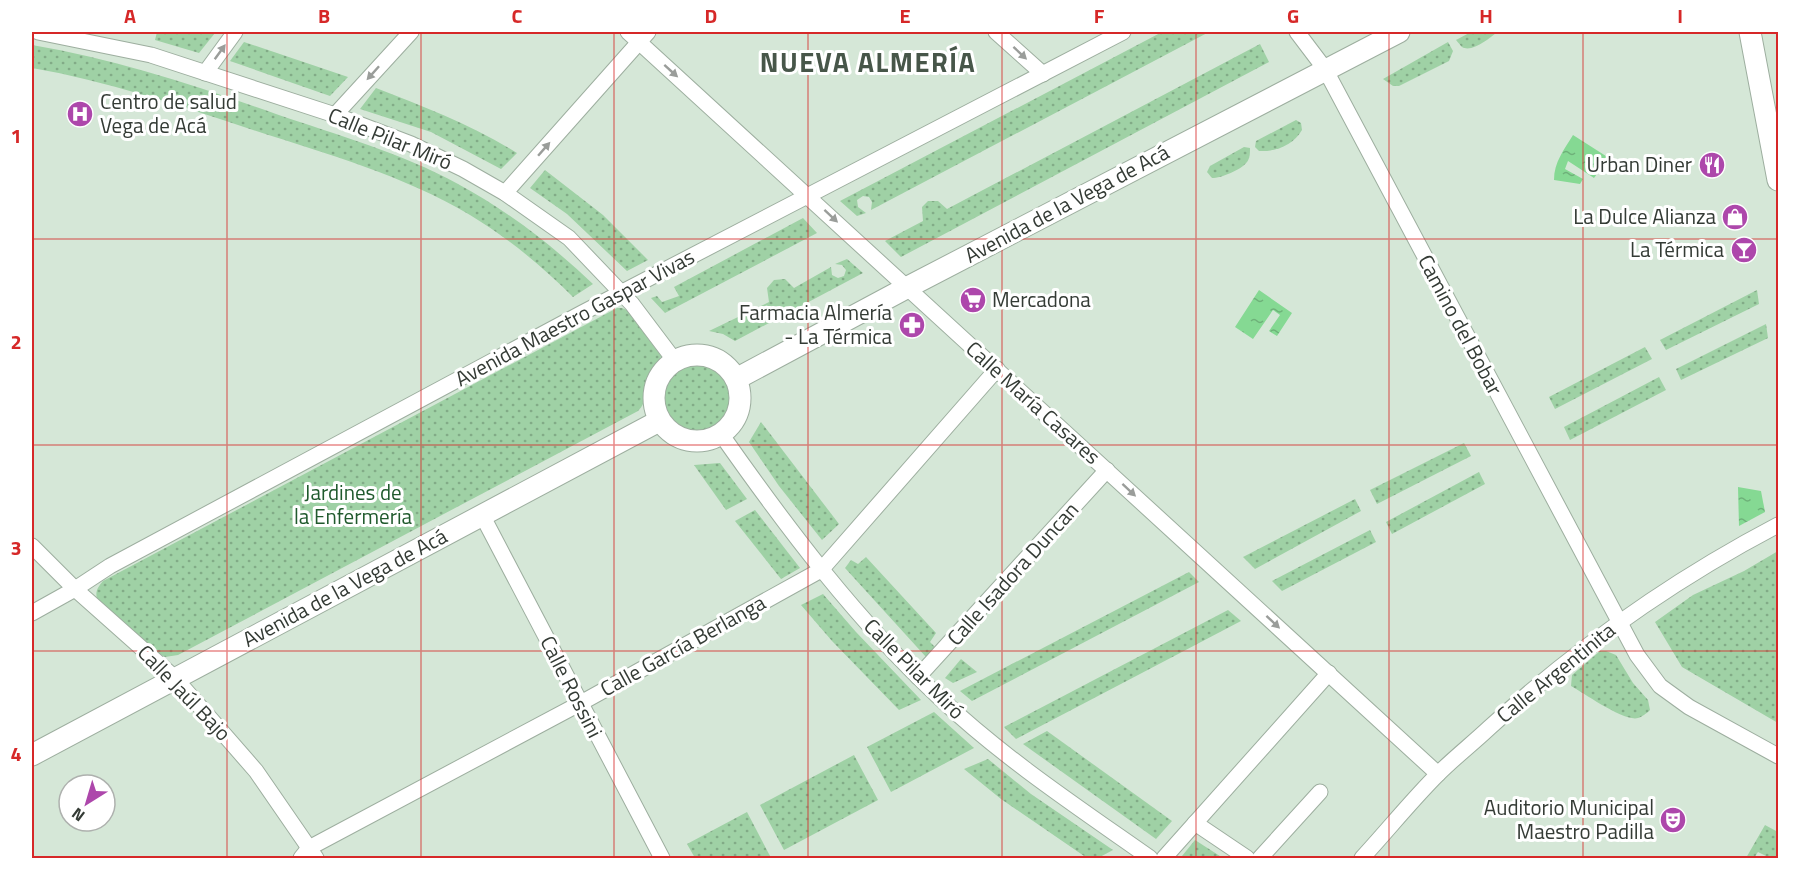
<svg xmlns="http://www.w3.org/2000/svg" width="1810" height="890" font-family="'Titillium Web',sans-serif">
<style>
.park{fill:url(#park-dots)}
.water{fill:url(#water-ripples)}
.lines{fill:none;stroke-linecap:round;stroke-linejoin:round}
.minor-casing{stroke:#9dae9f;stroke-width:17}
.secondary-casing{stroke:#9dae9f;stroke-width:23}
.minor{stroke:#fff;stroke-width:15}
.secondary{stroke:#fff;stroke-width:21}
.oneway{fill:#9a9d9a}
.grid{fill:none;stroke:#d62828;stroke-width:1.5;stroke-opacity:0.55}
.labels{text-anchor:middle;stroke-width:6;stroke-linejoin:round;paint-order:stroke}
.poi-label{font-size:21px;fill:#343b35;stroke:#fff;text-anchor:end}
.street-label{font-size:21px;fill:#343b35;stroke:#fff}
.park-label{font-size:21px;fill:#205a2d;stroke:#fff}
.district-label{font-size:27px;font-weight:bold;letter-spacing:1.5px;fill:#475649;stroke:#fff}
.neatline{fill:none;stroke:#d62828;stroke-width:2}
.grid-label{font-size:20px;text-anchor:middle;font-weight:bold;fill:#d62828}
</style>
<defs>
<pattern id="park-dots" width="8" height="8" patternUnits="userSpaceOnUse" patternTransform="scale(1.5)"><rect width="8" height="8" fill="#9fd1a5"/><path d="M2 2h.1M6 6h.1" fill="none" stroke="#82ab87" stroke-width="1.8" stroke-linecap="round"/></pattern>
<pattern id="water-ripples" width="26" height="14" patternUnits="userSpaceOnUse" patternTransform="scale(1.5)"><rect width="26" height="14" fill="#85d993"/><path d="M2 4q2-2 4 0t4 0M15 11q2-2 4 0t4 0" fill="none" stroke="#6eb179"/></pattern>
</defs>
<rect width="100%" height="100%" fill="#d5e7d7"/>
<!-- park -->
<g class="park">
<polygon points="157,32 211,32 215,33 199,53 155,40"/>
<polygon points="1162,32 1209,32 871,210 872,202 869,197 863,196 857,200 858,207 866,213 857,216 840,201"/>
<path d="M 1471,32 L 1497,32 C 1490,38 1472,53 1462,47 C 1461,46 1457,41 1456,40 Z"/>
<polygon points="244,42 348,77 330,96 230,61"/>
<polygon points="1448,42 1453,51 1449,61 1399,86 1393,86 1383,79"/>
<polygon points="1260,44 1269,62 901,257 885,241 923,221 922,207 928,201 938,201 947,209"/>
<path d="M 32,45 C 115,59 197,86 276,114 C 337,135 402,153 458,184 C 508,211 553,246 593,284 L 573,297 C 542,266 508,238 470,215 C 403,175 324,153 250,129 C 178,105 107,81 32,68 Z"/>
<path d="M 376,88 C 425,107 472,125 517,153 L 501,169 L 431,132 L 360,109 Z"/>
<path d="M 1296,120 L 1301,123 L 1302,130 C 1293,145 1276,152 1259,151 L 1255,147 L 1256,141 Z"/>
<path d="M 1244,147 L 1250,148 C 1250,153 1250,158 1247,162 C 1241,170 1221,178 1212,178 L 1207,172 L 1210,166 Z"/>
<polygon points="545,170 603,215 648,260 627,271 567,214 530,188"/>
<polygon points="803,218 817,233 665,313 651,298 657,296 662,302 679,296 674,287"/>
<polygon points="847,259 863,273 735,341 723,334 709,331 769,302 767,288 774,280 785,279 794,288 831,267 832,275 838,278 844,276 846,270 842,265 835,264"/>
<polygon points="1757,290 1759,304 1666,350 1660,340"/>
<path d="M 617,308 L 622,308 L 627,310 L 661,356 C 660,364 652,369 649,378 C 644,389 648,402 638,411 L 178,655 L 165,657 L 160,654 L 97,599 C 95,591 98,587 103,581 Z"/>
<polygon points="1766,324 1768,338 1681,380 1676,369"/>
<polygon points="1645,347 1652,359 1555,409 1549,397"/>
<circle cx="697" cy="398" r="33"/>
<polygon points="1659,377 1666,390 1570,440 1564,427"/>
<polygon points="761,422 839,524 822,540 779,486 749,442"/>
<polygon points="1464,443 1471,456 1377,504 1370,490"/>
<polygon points="720,463 747,499 726,510 694,465"/>
<polygon points="1479,472 1485,484 1392,534 1386,522"/>
<polygon points="1355,499 1361,511 1255,569 1243,557"/>
<polygon points="755,510 800,568 781,579 735,521"/>
<polygon points="1370,530 1376,542 1282,591 1272,581"/>
<polygon points="1778,551 1778,723 1682,667 1655,622 1693,595 1744,571"/>
<polygon points="866,557 936,633 930,642 935,647 926,657 845,568 851,560 858,564"/>
<polygon points="1189,572 1199,582 972,701 960,691"/>
<polygon points="823,594 856,632 921,700 899,710 832,641 801,605"/>
<polygon points="1228,610 1241,621 1016,739 1004,727"/>
<path d="M 1600,651 L 1606,651 L 1616,655 L 1633,683 L 1648,700 L 1650,710 C 1647,713 1642,717 1638,718 C 1624,722 1584,693 1571,686 L 1572,675 Z"/>
<polygon points="961,659 977,672 953,683 945,678"/>
<polygon points="934,712 974,748 891,792 867,747"/>
<polygon points="1047,731 1172,821 1156,839 1023,744"/>
<polygon points="854,755 878,800 784,850 760,805"/>
<polygon points="988,759 1031,794 1113,850 1098,858 1087,858 1001,799 964,769"/>
<polygon points="747,812 770,856 766,858 695,858 687,844"/>
<polygon points="1765,825 1778,832 1778,858 1770,858 1758,852 1754,858 1746,858"/>
<polygon points="1195,840 1223,858 1186,858 1182,856"/>
</g>
<!-- water -->
<g class="water">
<path d="M 1573,135 L 1609,158 L 1594,178 L 1568,161 L 1565,169 L 1583,179 L 1580,184 L 1554,180 C 1554,162 1564,150 1573,135 Z"/>
<polygon points="1259,290 1292,313 1277,336 1269,331 1280,315 1273,310 1253,339 1235,327"/>
<polygon points="1738,487 1761,491 1765,512 1739,526"/>
</g>
<g class="lines">
<defs>
<g id="minor">
<polyline points="38,32 151,55 335,115 411,144 463,169 505,193 569,238 632,304 675,361"/>
<polyline points="628,32 1438,774"/>
<polyline points="996,32 1043,74"/>
<polyline points="1297,32 1325,69 1637,655 1660,686 1689,707 1778,756"/>
<polyline points="205,73 235,32"/>
<polyline points="335,115 411,32"/>
<polyline points="505,193 648,32"/>
<path d="M 721,434 C 787,528 857,621 941,699 C 1005,759 1079,808 1150,858"/>
<polyline points="482,515 662,858"/>
<polyline points="32,546 75,589 174,677 256,771 316,858"/>
<polyline points="32,613 75,589 110,566 582,313 1123,32"/>
<polyline points="918,677 1107,470"/>
<polyline points="1195,823 1247,858"/>
<polyline points="301,858 309,848 579,704 821,570 997,369"/>
<polyline points="1164,858 1329,673"/>
<polyline points="1260,858 1320,792"/>
<path d="M 1362,858 C 1387,831 1411,801 1438,774 C 1454,758 1472,744 1489,728 C 1577,648 1673,580 1778,525"/>
</g>
<g id="secondary">
<polyline points="1750,32 1778,180"/>
<circle cx="697" cy="398" r="43"/>
<polyline points="736,379 908,287 1399,32"/>
<polyline points="32,755 659,421"/>
</g>
</defs>
<!-- minor casing -->
<use href="#minor" class="minor-casing"/>
<!-- secondary casing -->
<use href="#secondary" class="secondary-casing"/>
<!-- minor -->
<use href="#minor" class="minor"/>
<!-- secondary -->
<use href="#secondary" class="secondary"/>
</g>
<!-- one-way arrows -->
<defs><path id="oneway-solid" d="M-6-.8H1V-3.2L6.5 0L1 3.2V.8H-6Z" transform="scale(1.5)"/></defs>
<g class="oneway">
<use href="#oneway-solid" transform="translate(220 52) rotate(-54)"/>
<use href="#oneway-solid" transform="translate(1020 53) rotate(43)"/>
<use href="#oneway-solid" transform="translate(671 71) rotate(42)"/>
<use href="#oneway-solid" transform="translate(373 73) rotate(132)"/>
<use href="#oneway-solid" transform="translate(544 149) rotate(-49)"/>
<use href="#oneway-solid" transform="translate(831 216) rotate(43)"/>
<use href="#oneway-solid" transform="translate(1129 490) rotate(43)"/>
<use href="#oneway-solid" transform="translate(1273 622) rotate(43)"/>
</g>
<!-- grid -->
<path class="grid" d="M 227,32 L 227,858M 421,32 L 421,858M 614,32 L 614,858M 808,32 L 808,858M 1002,32 L 1002,858M 1196,32 L 1196,858M 1389,32 L 1389,858M 1583,32 L 1583,858M 32,239 L 1778,239M 32,445 L 1778,445M 32,651 L 1778,651"/>
<!-- icons -->
<defs>
<symbol id="hospital-disc" viewBox="-11 -11 22 22"><circle r="9.5" fill="#ad47ab" stroke="#fff"/><path d="M-5-5h3v3.5h4V-5h3V5h-3V1.5h-4V5h-3Z" fill="#fff"/></symbol>
<symbol id="restaurant-disc" viewBox="-11 -11 22 22"><circle r="9.5" fill="#ad47ab" stroke="#fff"/><path d="M-5-6h1v4h1v-4h1v4h1v-4h1v5L-1.5 .5V6h-2V.5L-5-1ZM5-6V6H3V1.5H1.5Q1.5-4 5-6Z" fill="#fff"/></symbol>
<symbol id="shop-disc" viewBox="-11 -11 22 22"><circle r="9.5" fill="#ad47ab" stroke="#fff"/><path d="M-5-2.5h2.3a2.7 3.5 0 0 1 5.4 0H5L5.5 6h-11ZM-1.5-2.5h3a1.5 2.3 0 0 0-3 0Z" fill="#fff"/></symbol>
<symbol id="bar-disc" viewBox="-11 -11 22 22"><circle r="9.5" fill="#ad47ab" stroke="#fff"/><path d="M-6-5H6L.8 .8V4.5H3.5V6h-7V4.5H-.8V.8Z" fill="#fff"/></symbol>
<symbol id="supermarket-disc" viewBox="-11 -11 22 22"><circle r="9.5" fill="#ad47ab" stroke="#fff"/><path d="M-6-5.5h2.5l.6 2H6L4.5 2H-2.5L-4.4-4H-6ZM-1.5 3.2a1.3 1.3 0 1 0 .1 0ZM3 3.2a1.3 1.3 0 1 0 .1 0Z" fill="#fff"/></symbol>
<symbol id="pharmacy-disc" viewBox="-11 -11 22 22"><circle r="9.5" fill="#ad47ab" stroke="#fff"/><path d="M-2-6h4v4h4v4h-4v4h-4v-4h-4v-4h4Z" fill="#fff"/></symbol>
<symbol id="theatre-disc" viewBox="-11 -11 22 22"><circle r="9.5" fill="#ad47ab" stroke="#fff"/><path d="M-5-5.5Q0-4 5-5.5V0Q5 5 0 6Q-5 5-5 0ZM-3.3-2.5H-1v1.5H-3.3ZM1-2.5H3.3v1.5H1ZM-2.8 1Q0 5.5 2.8 1Z" fill="#fff"/></symbol>
</defs>
<g fill-rule="evenodd">
<use href="#hospital-disc" x="65" y="99" width="30" height="30"/>
<use href="#restaurant-disc" x="1697" y="150" width="30" height="30"/>
<use href="#shop-disc" x="1720" y="202" width="30" height="30"/>
<use href="#bar-disc" x="1729" y="235" width="30" height="30"/>
<use href="#supermarket-disc" x="958" y="285" width="30" height="30"/>
<use href="#pharmacy-disc" x="897" y="310" width="30" height="30"/>
<use href="#theatre-disc" x="1658" y="805" width="30" height="30"/>
</g>
<g class="labels">
<!-- poi labels -->
<g class="poi-label">
<text x="100" y="109" text-anchor="start">Centro de salud<tspan x="100" dy="24">Vega de Acá</tspan></text>
<text x="1692" y="172">Urban Diner</text>
<text x="1716" y="224">La Dulce Alianza</text>
<text x="1724" y="257">La Térmica</text>
<text x="992" y="307" text-anchor="start">Mercadona</text>
<text x="892" y="320">Farmacia Almería<tspan x="892" dy="24">- La Térmica</tspan></text>
<text x="1654" y="815">Auditorio Municipal<tspan x="1654" dy="24">Maestro Padilla</tspan></text>
</g>
<!-- street labels -->
<g class="street-label">
<text transform="translate(390 139) rotate(22)" y="7">Calle Pilar Miró</text>
<text transform="translate(1067 204) rotate(-28)" y="7">Avenida de la Vega de Acá</text>
<text transform="translate(575 318) rotate(-28)" y="7">Avenida Maestro Gaspar Vivas</text>
<text transform="translate(1460 325) rotate(62)" y="7">Camino del Bobar</text>
<text transform="translate(1033 403) rotate(42)" y="7">Calle María Casares</text>
<text transform="translate(1013 574) rotate(-48)" y="7">Calle Isadora Duncan</text>
<text transform="translate(345 588) rotate(-28)" y="7">Avenida de la Vega de Acá</text>
<text transform="translate(683 646) rotate(-29)" y="7">Calle García Berlanga</text>
<text transform="translate(914 669) rotate(45)" y="7">Calle Pilar Miró</text>
<text transform="translate(1556 673) rotate(-39)" y="7">Calle Argentinita</text>
<text transform="translate(571 687) rotate(63)" y="7">Calle Rossini</text>
<text transform="translate(184 693) rotate(46)" y="7">Calle Jaúl Bajo</text>
</g>
<!-- park labels -->
<g class="park-label">
<text x="353" y="500">Jardines de<tspan x="353" dy="24">la Enfermería</tspan></text>
</g>
<!-- district labels -->
<g class="district-label">
<text x="868" y="72">NUEVA ALMERÍA</text>
</g>
</g>
<!-- border -->
<rect width="1810" height="890" fill="none" stroke="#ffffff" stroke-width="66"/>
<!-- north arrow -->
<g transform="translate(87 803) rotate(217)"><circle r="28" fill="#ffffff" stroke="#aeb1ae" stroke-width="1.5"/>
<path d="M0-4.5L10 22L0 15L-10 22Z" fill="#ad47ab"/>
<text y="-9" font-size="16" font-weight="bold" text-anchor="middle" fill="#343b35">N</text>
</g>
<rect x="33" y="33" width="1744" height="824" class="neatline"/>
<g class="grid-label">
<text x="130" y="23">A</text>
<text x="324" y="23">B</text>
<text x="517" y="23">C</text>
<text x="711" y="23">D</text>
<text x="905" y="23">E</text>
<text x="1099" y="23">F</text>
<text x="1293" y="23">G</text>
<text x="1486" y="23">H</text>
<text x="1680" y="23">I</text>
<text x="16" y="143">1</text>
<text x="16" y="349">2</text>
<text x="16" y="555">3</text>
<text x="16" y="761">4</text>
</g>
</svg>
